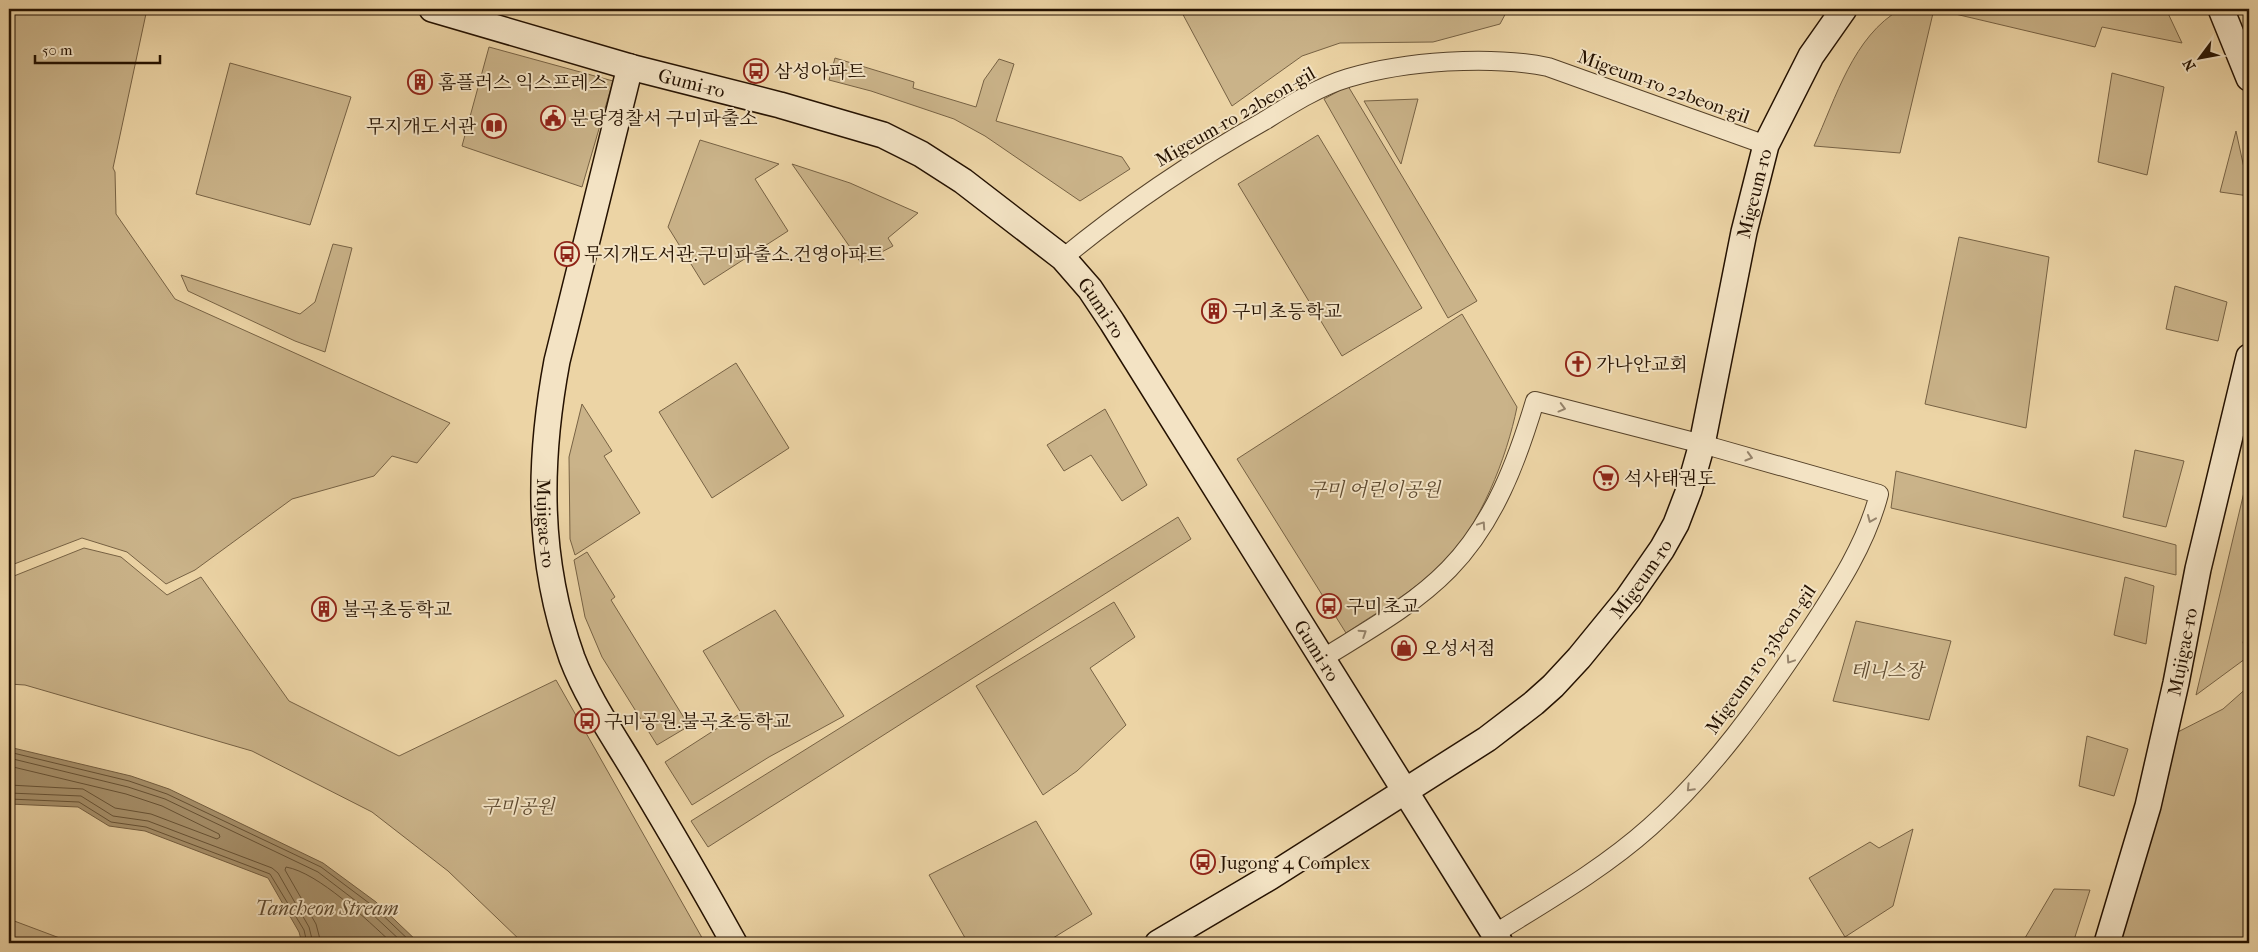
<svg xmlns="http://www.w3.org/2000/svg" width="2258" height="952" font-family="'IM FELL French Canon','Noto Serif KR',serif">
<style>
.green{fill:#cab389;stroke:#776244}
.water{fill:#a8926d;stroke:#735e41}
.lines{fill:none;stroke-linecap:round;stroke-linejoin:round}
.shore{stroke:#665236;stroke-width:1}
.street-casing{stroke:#564229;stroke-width:20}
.secondary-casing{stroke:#241100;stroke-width:28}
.street{stroke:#f3e3c4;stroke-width:18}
.secondary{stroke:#f3e3c4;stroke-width:25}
.oneway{stroke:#96846c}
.labels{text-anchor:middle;stroke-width:4;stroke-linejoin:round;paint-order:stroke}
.poi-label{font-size:19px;fill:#241100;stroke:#f3e3c4;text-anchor:start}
.street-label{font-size:19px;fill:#241100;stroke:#f3e3c4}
.park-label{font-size:19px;font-style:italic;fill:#5e4a30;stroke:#f3e3c4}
.water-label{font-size:20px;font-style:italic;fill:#5f4b31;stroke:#f3e3c4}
</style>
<rect width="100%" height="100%" fill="#ecd4a5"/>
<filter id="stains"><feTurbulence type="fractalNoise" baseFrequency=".004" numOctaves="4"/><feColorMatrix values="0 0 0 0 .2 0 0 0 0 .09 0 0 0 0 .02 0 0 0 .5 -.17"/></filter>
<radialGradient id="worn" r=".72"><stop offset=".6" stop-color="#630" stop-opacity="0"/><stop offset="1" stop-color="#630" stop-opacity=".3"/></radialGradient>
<!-- green -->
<g class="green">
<polygon points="9,9 147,9 113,168 115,172 116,214 175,299 450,423 417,463 392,456 374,476 292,499 195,570 166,584 127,552 82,538 9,566"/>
<polygon points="1180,9 1508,9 1500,24 1433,42 1340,43 1302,56 1232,106"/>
<path d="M 1901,9 L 2166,9 L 2182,43 L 2102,27 L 2095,47 L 1934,9 L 1900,153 L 1814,146 C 1836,98 1853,36 1901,9 Z"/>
<polygon points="489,47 613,81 582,187 462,146"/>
<polygon points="835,58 914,82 913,88 976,107 984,80 999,59 1014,64 996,121 1122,157 1130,169 1080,201 985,136 954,119 871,91 829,80"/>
<polygon points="230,63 351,97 310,225 196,194"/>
<polygon points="2112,73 2164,87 2147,175 2098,162"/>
<polygon points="1348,86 1477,301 1448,318 1324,99"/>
<polygon points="1418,99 1401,164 1364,101"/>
<polygon points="2236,131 2249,191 2249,196 2220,192"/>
<polygon points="1318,135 1422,308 1342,356 1238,184"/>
<polygon points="700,140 779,164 755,179 788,231 704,285 668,227"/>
<polygon points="792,164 850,183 918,213 888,238 893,246 861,263"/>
<polygon points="1959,237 2049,257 2026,428 1925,404"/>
<polygon points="333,244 352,248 325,352 295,341 188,291 181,275 300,314 315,302"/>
<polygon points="2175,286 2227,302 2218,341 2166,329"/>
<path d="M 1462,314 L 1517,407 C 1507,457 1480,527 1442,564 C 1414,591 1379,611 1346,633 L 1237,459 Z"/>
<polygon points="736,363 789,448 712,498 659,412"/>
<polygon points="582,404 612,451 604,456 640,513 575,555 570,539 569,457"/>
<polygon points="1105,409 1147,485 1122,501 1091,455 1064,471 1047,445"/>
<polygon points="2135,450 2184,461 2166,527 2123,517"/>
<polygon points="1896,471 2176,545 2176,575 1891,508"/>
<polygon points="2249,471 2249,614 2243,643 2249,651 2249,656 2196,695"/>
<polygon points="1178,517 1191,539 708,847 691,821"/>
<polygon points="84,548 121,557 167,595 201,577 289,701 399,756 556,680 705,943 523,943 448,871 372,812 252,751 25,685 9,684 9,578"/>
<polygon points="587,552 615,597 611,600 689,726 657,745 602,657 585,617 574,560"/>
<polygon points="2125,577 2154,586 2146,644 2114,635"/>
<polygon points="1114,602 1135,637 1090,668 1126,725 1077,771 1043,795 976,686"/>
<polygon points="775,610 844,716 769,757 692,805 665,762 741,713 703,651"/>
<polygon points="1856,621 1951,641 1929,720 1833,701"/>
<polygon points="2249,686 2249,943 2113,943 2170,736 2223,709"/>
<polygon points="2087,736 2128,749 2114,796 2079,786"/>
<polygon points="1036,821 1092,914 1045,943 968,943 929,875"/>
<polygon points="1913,829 1893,906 1845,937 1809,878 1870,842 1879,848"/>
<polygon points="2054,889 2090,890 2073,943 2022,943"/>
<polygon points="9,919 73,943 9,943"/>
</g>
<!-- water -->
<polygon class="water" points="9,747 131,776 169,789 323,863 376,902 419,943 302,943 299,932 268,878 145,831 109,826 78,807 9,804"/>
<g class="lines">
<!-- shore -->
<g class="shore">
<polyline points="9,752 129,781 167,794 321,867 373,906 412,943"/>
<polyline points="9,758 128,787 165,799 318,872 369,911 403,943"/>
<polyline points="9,766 126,794 162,806 219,834 220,837 217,839 151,814 115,808 83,789 9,785"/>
<polyline points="9,793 81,796 113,816 148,821 272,868 278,873 309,927 313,943"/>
<polyline points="9,799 79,802 111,822 146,827 270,874 304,930 307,943"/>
<path d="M 321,943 L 316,924 L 285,870 L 286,867 C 319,873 367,920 392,943"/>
</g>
<defs>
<g id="street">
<path d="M 1063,258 C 1126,206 1193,161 1264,121 C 1290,105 1318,87 1348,78 C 1405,61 1489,55 1548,67 L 1766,145"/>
<path d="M 1322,659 C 1365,632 1413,606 1449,569 C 1494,523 1517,461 1535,401 L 1702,444 L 1879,494 C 1866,545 1835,591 1807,634 C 1761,703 1712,772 1650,827 C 1603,869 1547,901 1494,934"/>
</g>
<g id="secondary">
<path id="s1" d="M 432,9 L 630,67 L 780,105 L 883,135 L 921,154 L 963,181 L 1063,258 L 1090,289 L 1112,322 L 1500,943"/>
<polyline points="2221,9 2249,78"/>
<path id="s2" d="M 630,67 L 557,361 C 538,463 537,559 572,658 C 588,700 615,738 638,777 C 671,832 703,887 734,943"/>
<path id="s3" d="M 1158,943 L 1270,877 L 1487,739 L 1534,703 L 1553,686 L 1579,658 L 1628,598 L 1662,549 L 1676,524 L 1689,490 L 1702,444 L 1744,232 L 1766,145 L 1811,56 L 1844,9"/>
<path id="s4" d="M 2107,943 L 2148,806 L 2176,683 L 2198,569 L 2249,357"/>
</g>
</defs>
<!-- street casing -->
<use href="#street" class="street-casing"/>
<!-- secondary casing -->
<use href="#secondary" class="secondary-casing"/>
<!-- street -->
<use href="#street" class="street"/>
<!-- secondary -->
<use href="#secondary" class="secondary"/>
</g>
<!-- one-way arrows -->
<defs><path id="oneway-chevron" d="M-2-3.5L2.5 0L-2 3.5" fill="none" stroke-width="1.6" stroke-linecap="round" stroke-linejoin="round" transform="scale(1.25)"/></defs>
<g class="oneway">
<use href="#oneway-chevron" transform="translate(1562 408) rotate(15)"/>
<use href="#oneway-chevron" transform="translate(1749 457) rotate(16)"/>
<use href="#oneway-chevron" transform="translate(1871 519) rotate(113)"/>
<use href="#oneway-chevron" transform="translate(1482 525) rotate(-56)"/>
<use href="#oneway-chevron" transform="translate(1363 633) rotate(-33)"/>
<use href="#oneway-chevron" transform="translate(1790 660) rotate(124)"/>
<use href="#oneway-chevron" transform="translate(1690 788) rotate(134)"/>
</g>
<!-- icons -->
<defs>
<symbol id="bus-ring" viewBox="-11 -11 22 22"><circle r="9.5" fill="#f3e3c4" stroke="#8f2418" stroke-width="1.5"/><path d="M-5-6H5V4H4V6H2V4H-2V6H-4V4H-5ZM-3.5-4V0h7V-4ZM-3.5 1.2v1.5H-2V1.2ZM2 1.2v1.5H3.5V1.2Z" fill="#8f2418"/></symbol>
<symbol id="building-ring" viewBox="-11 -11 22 22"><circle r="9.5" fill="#f3e3c4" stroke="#8f2418" stroke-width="1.5"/><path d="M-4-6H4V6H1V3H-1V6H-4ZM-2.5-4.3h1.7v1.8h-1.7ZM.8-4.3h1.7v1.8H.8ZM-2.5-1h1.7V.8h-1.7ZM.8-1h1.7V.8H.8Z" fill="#8f2418"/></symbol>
<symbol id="civic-ring" viewBox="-11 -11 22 22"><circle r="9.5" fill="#f3e3c4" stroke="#8f2418" stroke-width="1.5"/><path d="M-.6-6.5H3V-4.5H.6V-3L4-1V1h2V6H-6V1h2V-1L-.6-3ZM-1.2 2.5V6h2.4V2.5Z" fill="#8f2418"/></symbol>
<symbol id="library-ring" viewBox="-11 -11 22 22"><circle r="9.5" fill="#f3e3c4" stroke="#8f2418" stroke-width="1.5"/><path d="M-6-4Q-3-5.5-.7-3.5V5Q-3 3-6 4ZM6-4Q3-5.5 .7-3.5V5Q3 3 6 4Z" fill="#8f2418"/></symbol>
<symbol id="church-ring" viewBox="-11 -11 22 22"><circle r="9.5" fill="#f3e3c4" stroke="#8f2418" stroke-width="1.5"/><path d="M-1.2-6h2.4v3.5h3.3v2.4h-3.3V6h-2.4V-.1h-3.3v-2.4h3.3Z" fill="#8f2418"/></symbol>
<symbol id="supermarket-ring" viewBox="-11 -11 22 22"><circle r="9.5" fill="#f3e3c4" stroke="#8f2418" stroke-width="1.5"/><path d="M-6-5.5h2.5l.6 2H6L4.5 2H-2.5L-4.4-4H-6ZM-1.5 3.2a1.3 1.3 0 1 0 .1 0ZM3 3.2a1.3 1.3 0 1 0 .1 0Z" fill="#8f2418"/></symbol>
<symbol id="shop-ring" viewBox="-11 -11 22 22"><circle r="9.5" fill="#f3e3c4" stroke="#8f2418" stroke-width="1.5"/><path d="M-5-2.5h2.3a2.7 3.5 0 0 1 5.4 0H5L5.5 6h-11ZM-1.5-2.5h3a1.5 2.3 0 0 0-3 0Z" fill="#8f2418"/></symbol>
</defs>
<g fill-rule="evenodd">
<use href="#bus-ring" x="742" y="57" width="28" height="28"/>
<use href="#building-ring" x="406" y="68" width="28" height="28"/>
<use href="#civic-ring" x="539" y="104" width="28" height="28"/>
<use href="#library-ring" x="480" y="112" width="28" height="28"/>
<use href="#bus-ring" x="553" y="240" width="28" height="28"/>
<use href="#building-ring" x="1200" y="297" width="28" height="28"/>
<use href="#church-ring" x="1564" y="350" width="28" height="28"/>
<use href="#supermarket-ring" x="1592" y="464" width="28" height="28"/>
<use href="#bus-ring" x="1315" y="592" width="28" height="28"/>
<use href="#building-ring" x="310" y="595" width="28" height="28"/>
<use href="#shop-ring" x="1390" y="634" width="28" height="28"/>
<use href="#bus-ring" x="573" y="707" width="28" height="28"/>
<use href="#bus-ring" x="1189" y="848" width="28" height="28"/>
</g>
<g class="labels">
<!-- poi labels -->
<g class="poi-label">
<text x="774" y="78">삼성아파트</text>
<text x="438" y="89">홈플러스 익스프레스</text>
<text x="570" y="125">분당경찰서 구미파출소</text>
<text x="476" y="133" text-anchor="end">무지개도서관</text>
<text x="584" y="261">무지개도서관.구미파출소.건영아파트</text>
<text x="1232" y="318">구미초등학교</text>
<text x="1596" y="371">가나안교회</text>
<text x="1624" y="485">석사태권도</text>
<text x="1346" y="613">구미초교</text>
<text x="342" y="616">불곡초등학교</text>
<text x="1422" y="655">오성서점</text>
<text x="604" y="728">구미공원.불곡초등학교</text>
<text x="1220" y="869">Jugong 4 Complex</text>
</g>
<!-- street labels -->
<g class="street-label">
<text dy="7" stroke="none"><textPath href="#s1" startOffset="270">Gumi-ro</textPath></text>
<text transform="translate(1664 86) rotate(20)" y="7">Migeum-ro 22beon-gil</text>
<text transform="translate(1235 116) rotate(-30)" y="7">Migeum-ro 22beon-gil</text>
<text dy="7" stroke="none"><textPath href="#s3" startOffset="1016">Migeum-ro</textPath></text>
<text dy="7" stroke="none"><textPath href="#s1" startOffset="750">Gumi-ro</textPath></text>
<text dy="7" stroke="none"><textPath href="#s2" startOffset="466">Mujigae-ro</textPath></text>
<text dy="7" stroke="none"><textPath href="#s3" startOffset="611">Migeum-ro</textPath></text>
<text dy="7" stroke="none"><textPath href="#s1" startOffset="1155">Gumi-ro</textPath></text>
<text dy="7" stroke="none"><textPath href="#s4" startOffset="301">Mujigae-ro</textPath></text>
<text transform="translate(1760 659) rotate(-55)" y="7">Migeum-ro 33beon-gil</text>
</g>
<!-- park labels -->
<g class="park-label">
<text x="1374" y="496">구미 어린이공원</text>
<text x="1887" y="677">테니스장</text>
<text x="518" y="813">구미공원</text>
</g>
<!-- water labels -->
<g class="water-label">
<text x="327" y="915">Tancheon Stream</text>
</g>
</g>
<!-- margin -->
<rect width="2258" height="952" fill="none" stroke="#ecd4a5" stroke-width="30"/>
<rect x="10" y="10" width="2238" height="932" fill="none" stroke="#241100" stroke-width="2.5"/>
<rect x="15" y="15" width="2228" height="922" fill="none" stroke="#241100"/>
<!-- north arrow -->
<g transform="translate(2200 58) rotate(238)" stroke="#f3e3c4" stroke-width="4" paint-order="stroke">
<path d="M0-4L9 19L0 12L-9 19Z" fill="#241100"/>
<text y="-8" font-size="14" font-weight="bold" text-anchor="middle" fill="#241100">N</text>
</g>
<!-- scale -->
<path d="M35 55v8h125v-8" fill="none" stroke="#241100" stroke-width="2.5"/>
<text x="42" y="55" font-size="15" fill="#241100" stroke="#f3e3c4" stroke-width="4" paint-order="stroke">50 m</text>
<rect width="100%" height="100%" filter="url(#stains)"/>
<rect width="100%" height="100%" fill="url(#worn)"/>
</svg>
